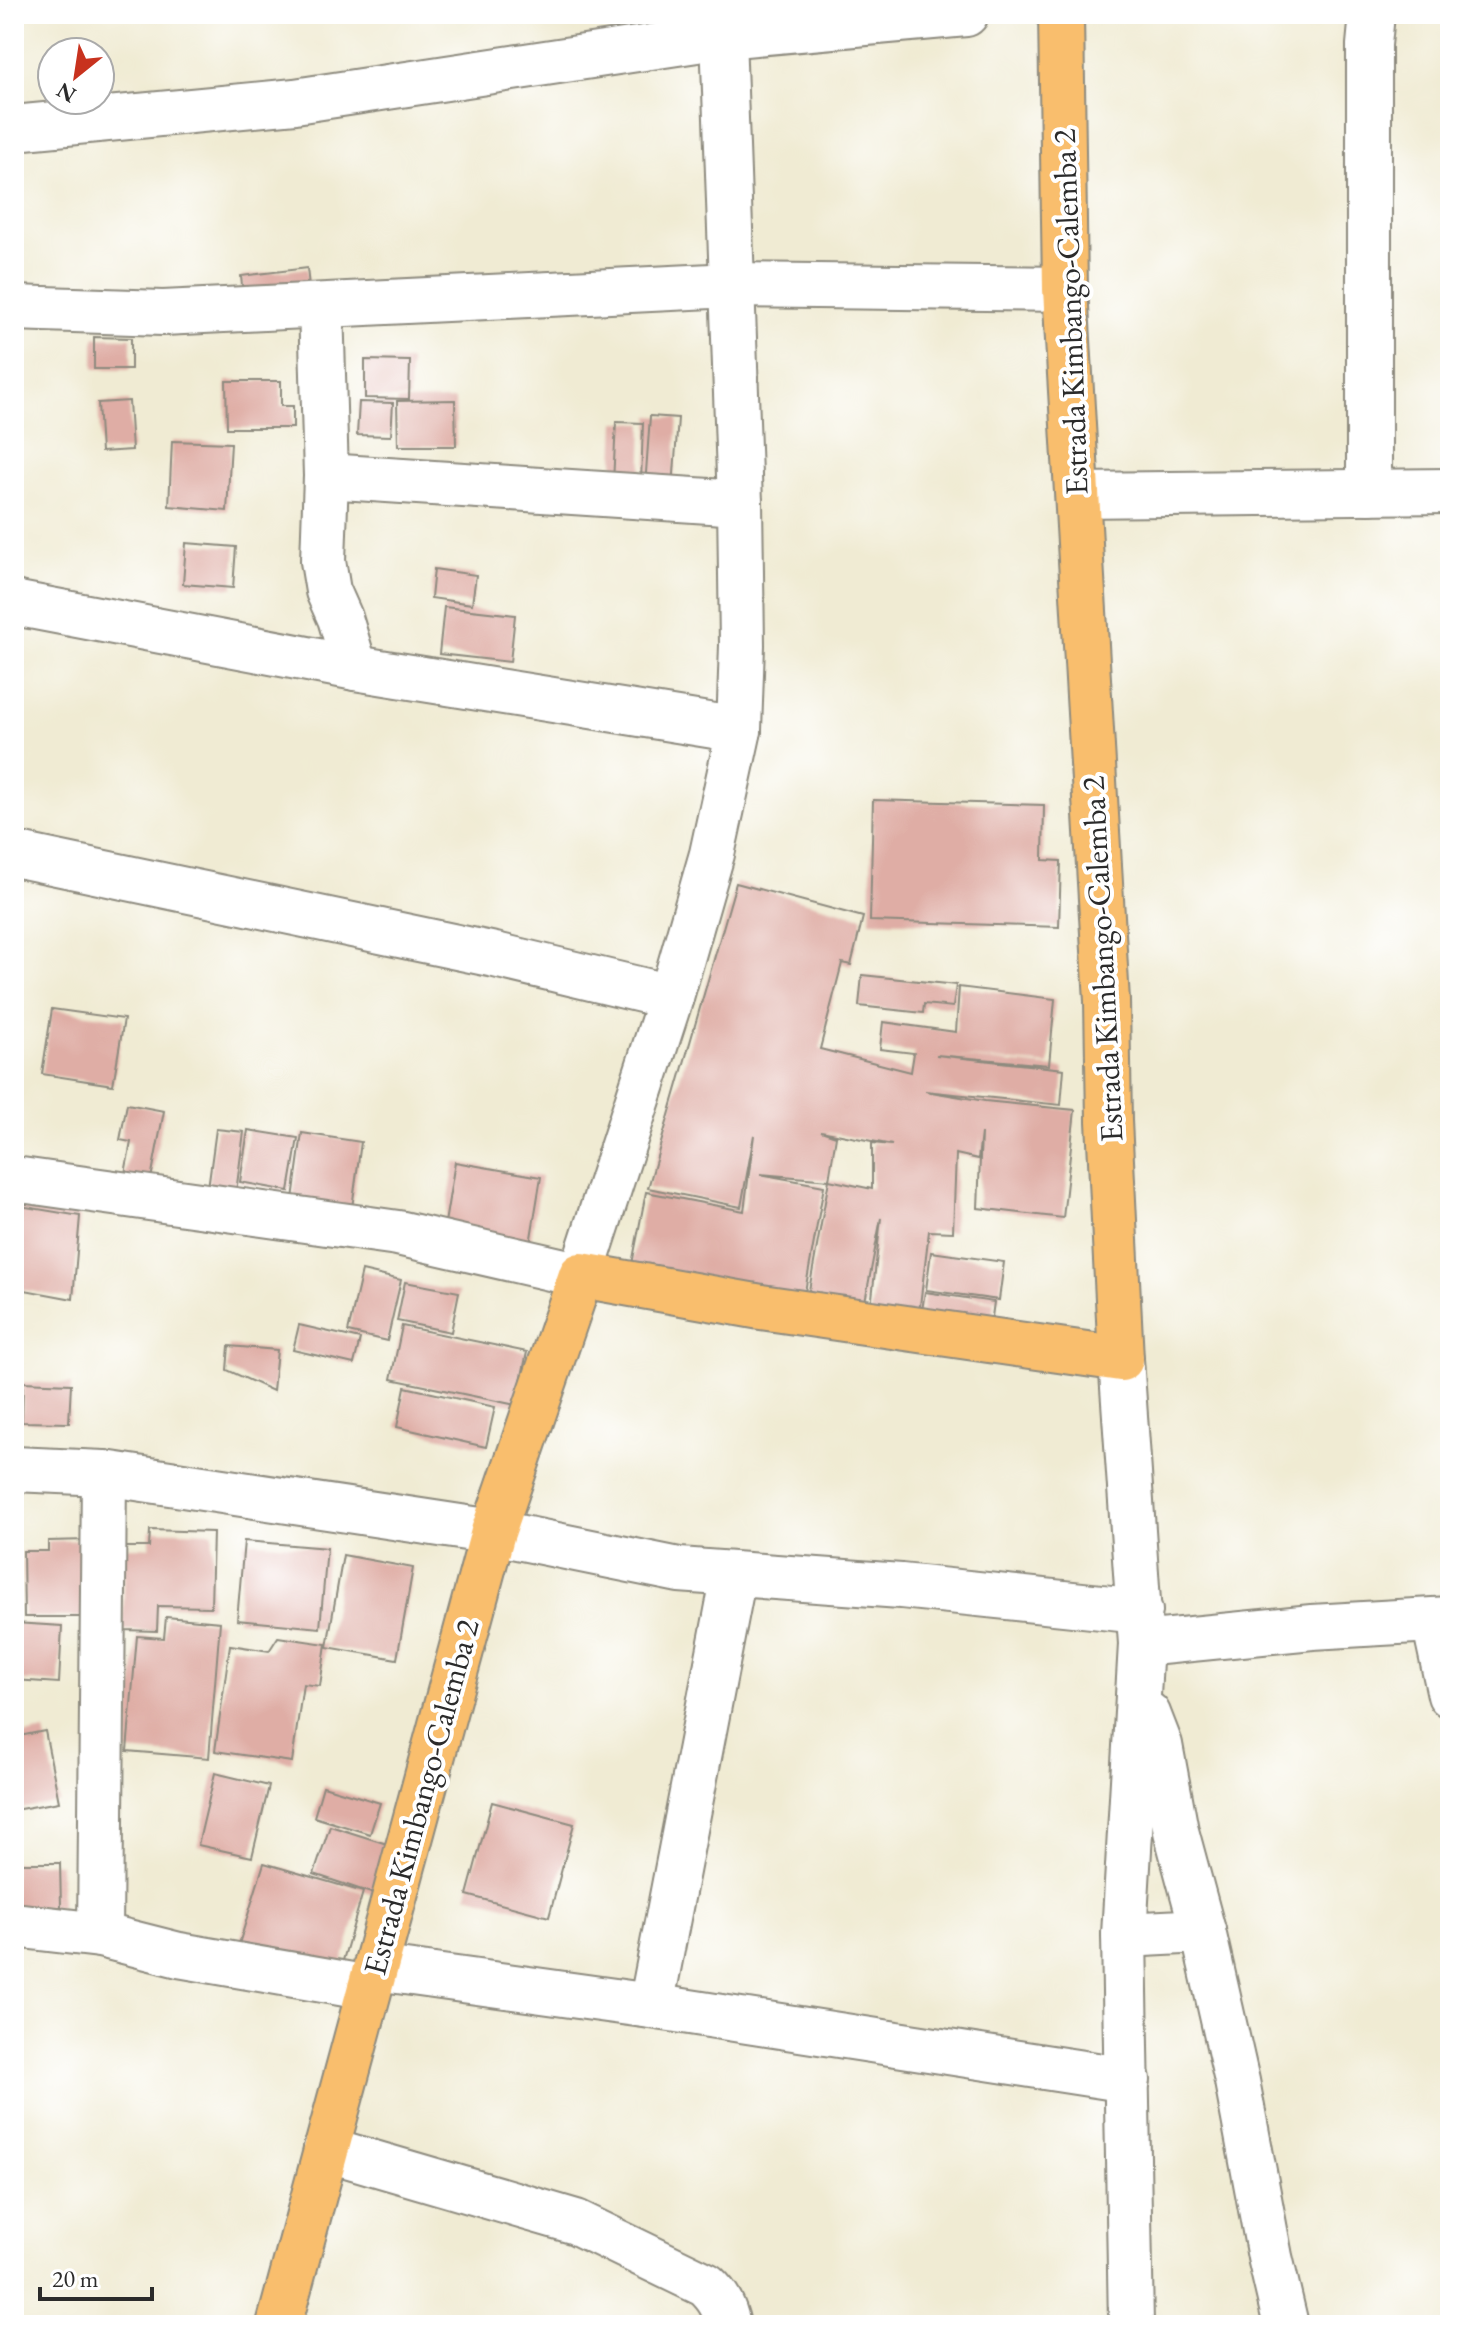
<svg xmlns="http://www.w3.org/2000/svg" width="1464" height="2339" font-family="'EB Garamond',serif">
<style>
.building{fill:#dfada5;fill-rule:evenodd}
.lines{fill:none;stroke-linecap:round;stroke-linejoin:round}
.minor-casing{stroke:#8e8b7f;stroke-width:48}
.major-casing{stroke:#8e8b7f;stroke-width:48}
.minor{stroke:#fff;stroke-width:44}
.major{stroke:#f9be6d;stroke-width:44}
.labels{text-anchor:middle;stroke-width:8;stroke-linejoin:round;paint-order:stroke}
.street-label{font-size:32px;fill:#2b2b2b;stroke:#fff}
</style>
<rect width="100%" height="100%" fill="#fff"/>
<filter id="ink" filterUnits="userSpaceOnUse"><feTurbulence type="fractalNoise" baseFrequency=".0125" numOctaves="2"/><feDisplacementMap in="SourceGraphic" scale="16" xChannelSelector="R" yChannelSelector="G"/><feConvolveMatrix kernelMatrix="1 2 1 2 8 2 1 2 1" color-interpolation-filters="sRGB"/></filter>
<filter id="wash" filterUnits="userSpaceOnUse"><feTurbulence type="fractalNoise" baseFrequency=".006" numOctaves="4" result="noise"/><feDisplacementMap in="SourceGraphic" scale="32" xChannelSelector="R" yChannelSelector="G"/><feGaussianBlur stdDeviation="1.8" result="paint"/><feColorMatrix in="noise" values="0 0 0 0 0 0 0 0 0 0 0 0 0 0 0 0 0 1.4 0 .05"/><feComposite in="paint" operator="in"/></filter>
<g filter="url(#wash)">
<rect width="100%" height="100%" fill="#f0ebd3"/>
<g id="blocks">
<!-- building -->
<g class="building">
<polygon points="307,268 310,296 244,304 241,276"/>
<polygon points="94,337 131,338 131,369 94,369"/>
<polygon points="365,360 410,361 409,399 365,398"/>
<polygon points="226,381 281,381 281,406 293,406 293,428 227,428"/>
<polygon points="455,400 456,446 398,446 397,401"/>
<polygon points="129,401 132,450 101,452 98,403"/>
<polygon points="359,402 393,403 391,436 357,435"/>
<polygon points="650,416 678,418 673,488 645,487"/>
<polygon points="616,422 643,423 641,484 613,483"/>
<polygon points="172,441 231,443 227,511 169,506"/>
<polygon points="186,543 236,547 233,588 183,584"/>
<polygon points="434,569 476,575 472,604 431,598"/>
<polygon points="444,607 515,615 510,662 439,654"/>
<polygon points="873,800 1044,805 1043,860 1061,861 1059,927 870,921"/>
<path d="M 736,883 L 863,917 L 851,965 L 842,963 L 820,1049 L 911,1072 L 914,1053 L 880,1049 L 883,1022 L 956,1032 L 959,987 L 1055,999 L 1049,1065 L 936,1055 L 1064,1069 L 1061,1105 L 925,1091 L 985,1101 L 1075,1110 L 1063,1218 L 978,1208 L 981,1133 L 978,1159 L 956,1154 L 953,1232 L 929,1231 L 918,1322 L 870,1316 L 881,1218 L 862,1317 L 806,1307 L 829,1180 L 760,1174 L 824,1186 L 804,1297 L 632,1264 L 646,1192 L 744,1211 L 754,1135 L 741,1207 L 648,1188 ZM 821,1131 L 892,1145 L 872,1143 L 872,1189 L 829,1180 L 836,1136 Z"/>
<polygon points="862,975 956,985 953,1007 924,1004 923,1013 859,1006"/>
<polygon points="52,1009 124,1019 113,1085 42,1074"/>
<polygon points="127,1104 164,1111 150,1184 124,1179 131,1142 120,1140"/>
<polygon points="216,1129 244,1132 236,1192 208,1188"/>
<polygon points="248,1130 298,1138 289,1191 240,1182"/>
<polygon points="302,1133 361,1142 352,1208 293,1199"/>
<polygon points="455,1162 541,1177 530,1244 444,1229"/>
<polygon points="14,1205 80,1216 73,1299 14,1288"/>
<polygon points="931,1252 1004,1262 999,1300 926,1290"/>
<polygon points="362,1271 401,1280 387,1341 348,1332"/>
<polygon points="405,1282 459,1292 451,1332 397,1321"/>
<polygon points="925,1292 994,1302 990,1332 920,1322"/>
<polygon points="299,1325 360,1339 354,1364 293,1350"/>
<polygon points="402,1326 527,1352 516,1405 391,1379"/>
<polygon points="229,1346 277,1350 273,1391 227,1370"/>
<polygon points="23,1382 71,1384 69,1423 22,1422"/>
<polygon points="405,1387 495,1407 486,1447 397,1427"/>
<polygon points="150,1530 213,1532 211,1607 158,1606 157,1631 123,1630 125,1547 149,1547"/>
<polygon points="88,1540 89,1617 24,1617 23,1551 48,1551 48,1541"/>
<polygon points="244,1541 327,1548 320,1628 237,1620"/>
<polygon points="343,1555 413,1568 397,1659 327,1647"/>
<polygon points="166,1617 220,1622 209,1758 127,1751 137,1636 164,1638"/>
<polygon points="14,1623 62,1626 59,1683 14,1680"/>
<polygon points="278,1637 326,1644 320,1686 303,1684 292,1762 215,1751 230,1645 269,1651"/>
<polygon points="45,1731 59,1802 14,1810 14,1737"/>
<polygon points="215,1773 269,1786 252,1857 198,1845"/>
<polygon points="323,1786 380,1803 370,1834 314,1817"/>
<polygon points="492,1802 574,1824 549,1917 467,1895"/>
<polygon points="330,1826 390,1845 374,1894 314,1874"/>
<polygon points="14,1863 60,1863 61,1907 14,1907"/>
<polygon points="264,1863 363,1892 339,1974 239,1944"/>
</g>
</g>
</g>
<g filter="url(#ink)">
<use href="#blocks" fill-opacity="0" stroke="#8e8b7f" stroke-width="2"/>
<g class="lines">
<defs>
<g id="minor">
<polyline points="14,128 295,101 723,36 966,14"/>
<polyline points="321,306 326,476 323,561 328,591 340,618 355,668"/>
<polyline points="14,308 163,313 732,285 1065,289"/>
<polyline points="326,476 740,503"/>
<polyline points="1369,492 1369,45 1372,14"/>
<polyline points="1078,495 1450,491"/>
<polyline points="14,603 355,668 739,730"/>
<polyline points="14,854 495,955 671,997"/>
<polyline points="14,1179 398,1233 581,1275 671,997 712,854 739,730 742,645 740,503 723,36 724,14"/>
<polyline points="1121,1359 1141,1644 1124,1935 1131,2325"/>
<polyline points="14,1469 104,1473 493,1532 679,1570 901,1586 1140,1611"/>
<polyline points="1434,1621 1450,1695"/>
<polyline points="1141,1644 1312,1627 1450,1619"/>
<polyline points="1148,1714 1160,1745 1176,1831 1203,1931 1237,2081 1270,2257 1286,2325"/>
<polyline points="14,1925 100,1935 179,1955 369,1988"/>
<polyline points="100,1935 104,1473"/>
<polyline points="1124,1935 1203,1931"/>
<polyline points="376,1968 651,2006 1128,2080"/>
<polyline points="651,2006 734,1575"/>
<path d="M 326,2149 L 576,2222 L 706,2285 C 719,2297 724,2307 728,2325"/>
</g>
<polyline id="major" points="279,2325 493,1532 581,1275 761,1307 1121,1359 1109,1121 1107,1001 1065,289 1061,14"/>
</defs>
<!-- minor casing -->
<use href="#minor" class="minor-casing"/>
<!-- major casing -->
<use href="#major" class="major-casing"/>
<!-- minor -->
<use href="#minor" class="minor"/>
<!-- major -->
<use href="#major" class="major"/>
</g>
</g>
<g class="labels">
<!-- street labels -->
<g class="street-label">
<text transform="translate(1070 312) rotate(-92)" y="11">Estrada Kimbango-Calemba 2</text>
<text transform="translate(1102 959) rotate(-93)" y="11">Estrada Kimbango-Calemba 2</text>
<text transform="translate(421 1797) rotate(-75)" y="11">Estrada Kimbango-Calemba 2</text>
</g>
</g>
<!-- margin -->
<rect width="1464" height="2339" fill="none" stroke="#fff" stroke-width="48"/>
<!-- north arrow -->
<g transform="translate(76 76) rotate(210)"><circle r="38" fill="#ffffff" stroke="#aaaaaa" stroke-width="2"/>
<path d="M0-6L14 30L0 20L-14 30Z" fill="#c8321e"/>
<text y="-12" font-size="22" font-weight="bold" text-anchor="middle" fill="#2b2b2b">N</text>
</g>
<!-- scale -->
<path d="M40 2287v12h112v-12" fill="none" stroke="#2b2b2b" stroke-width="4"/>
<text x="52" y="2287" font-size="24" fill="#2b2b2b" stroke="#ffffff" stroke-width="6" paint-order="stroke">20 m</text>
</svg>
